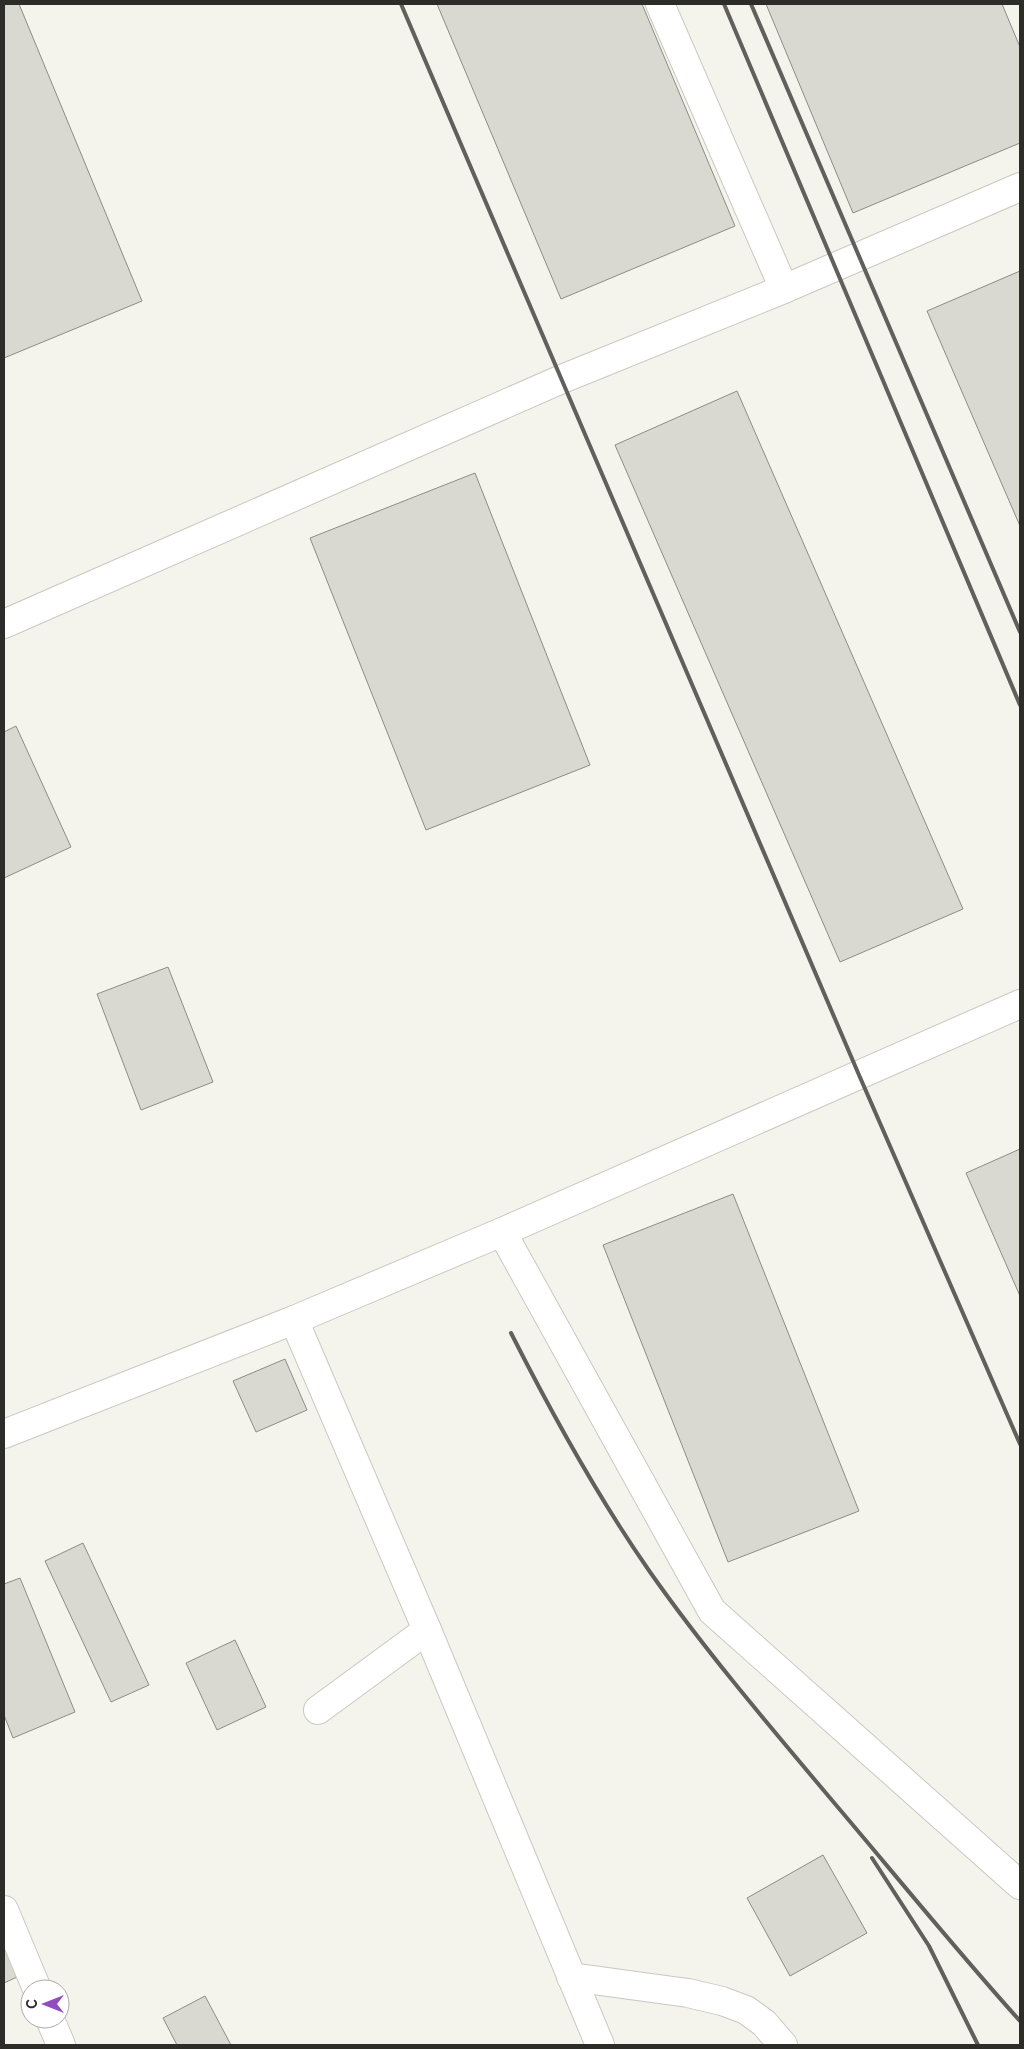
<svg xmlns="http://www.w3.org/2000/svg" width="1024" height="2049" font-family="Raleway,sans-serif">
<style>
.building{fill:#d9d8d1;stroke:#8d8c85}
.lines{fill:none;stroke-linecap:round;stroke-linejoin:round}
.minor-casing{stroke:#c9c8c1;stroke-width:30}
.minor{stroke:#fff;stroke-width:28}
.rail{stroke:#60605c;stroke-width:4}
</style>
<rect width="100%" height="100%" fill="#f4f3ec"/>
<!-- building -->
<g class="building">
<polygon points="4,4 19,4 142,301 4,358"/>
<polygon points="437,4 642,4 735,226 561,299"/>
<polygon points="766,4 1002,4 1020,47 1020,143 853,213"/>
<polygon points="1020,271 1020,526 927,311"/>
<polygon points="737,391 963,909 840,962 615,445"/>
<polygon points="475,473 590,765 426,830 310,538"/>
<polygon points="16,726 71,847 4,878 4,732"/>
<polygon points="168,967 213,1082 141,1110 97,994"/>
<polygon points="1020,1149 1020,1296 966,1173"/>
<polygon points="733,1194 859,1511 728,1562 603,1245"/>
<polygon points="285,1359 307,1410 256,1432 233,1381"/>
<polygon points="83,1543 149,1685 111,1702 45,1561"/>
<polygon points="20,1578 75,1712 13,1738 4,1715 4,1584"/>
<polygon points="235,1640 266,1707 217,1730 186,1663"/>
<polygon points="823,1855 867,1933 790,1976 747,1898"/>
<polygon points="4,1922 28,1972 4,1983"/>
<polygon points="205,1996 231,2045 177,2045 163,2018"/>
</g>
<g class="lines">
<defs>
<g id="minor">
<polyline points="660,4 784,289"/>
<polyline points="4,624 562,379 784,289 1020,187"/>
<polyline points="502,1232 712,1611 1020,1885"/>
<polyline points="294,1320 427,1630 600,2045"/>
<polyline points="4,1434 294,1320 502,1232 1020,1004"/>
<polyline points="318,1710 427,1630"/>
<polyline points="4,1910 37,1989"/>
<polyline points="571,1977 688,1993 722,2001 746,2010 764,2023 783,2045"/>
<polyline points="50,2019 61,2045"/>
</g>
</defs>
<!-- minor casing -->
<use href="#minor" class="minor-casing"/>
<!-- minor -->
<use href="#minor" class="minor"/>
<!-- rail -->
<g class="rail">
<polyline points="401,4 859,1075 1020,1444"/>
<polyline points="724,4 1020,705"/>
<polyline points="751,4 1020,632"/>
<path d="M 511,1333 C 553,1416 597,1496 650,1572 C 707,1653 772,1729 836,1805 C 897,1877 957,1951 1020,2021"/>
<polyline points="872,1858 929,1946 978,2045"/>
</g>
</g>
<!-- border -->
<rect width="1024" height="2049" fill="none" stroke="#2c2c29" stroke-width="10"/>
<!-- north arrow -->
<g transform="translate(45 2004) rotate(270)"><circle r="24" fill="#ffffff" stroke="#ababa9"/>
<path d="M0-4L9 19L0 12L-9 19Z" fill="#904dc2"/>
<text y="-8" font-size="14" font-weight="bold" text-anchor="middle" fill="#2c2c29">С</text>
</g>
</svg>
